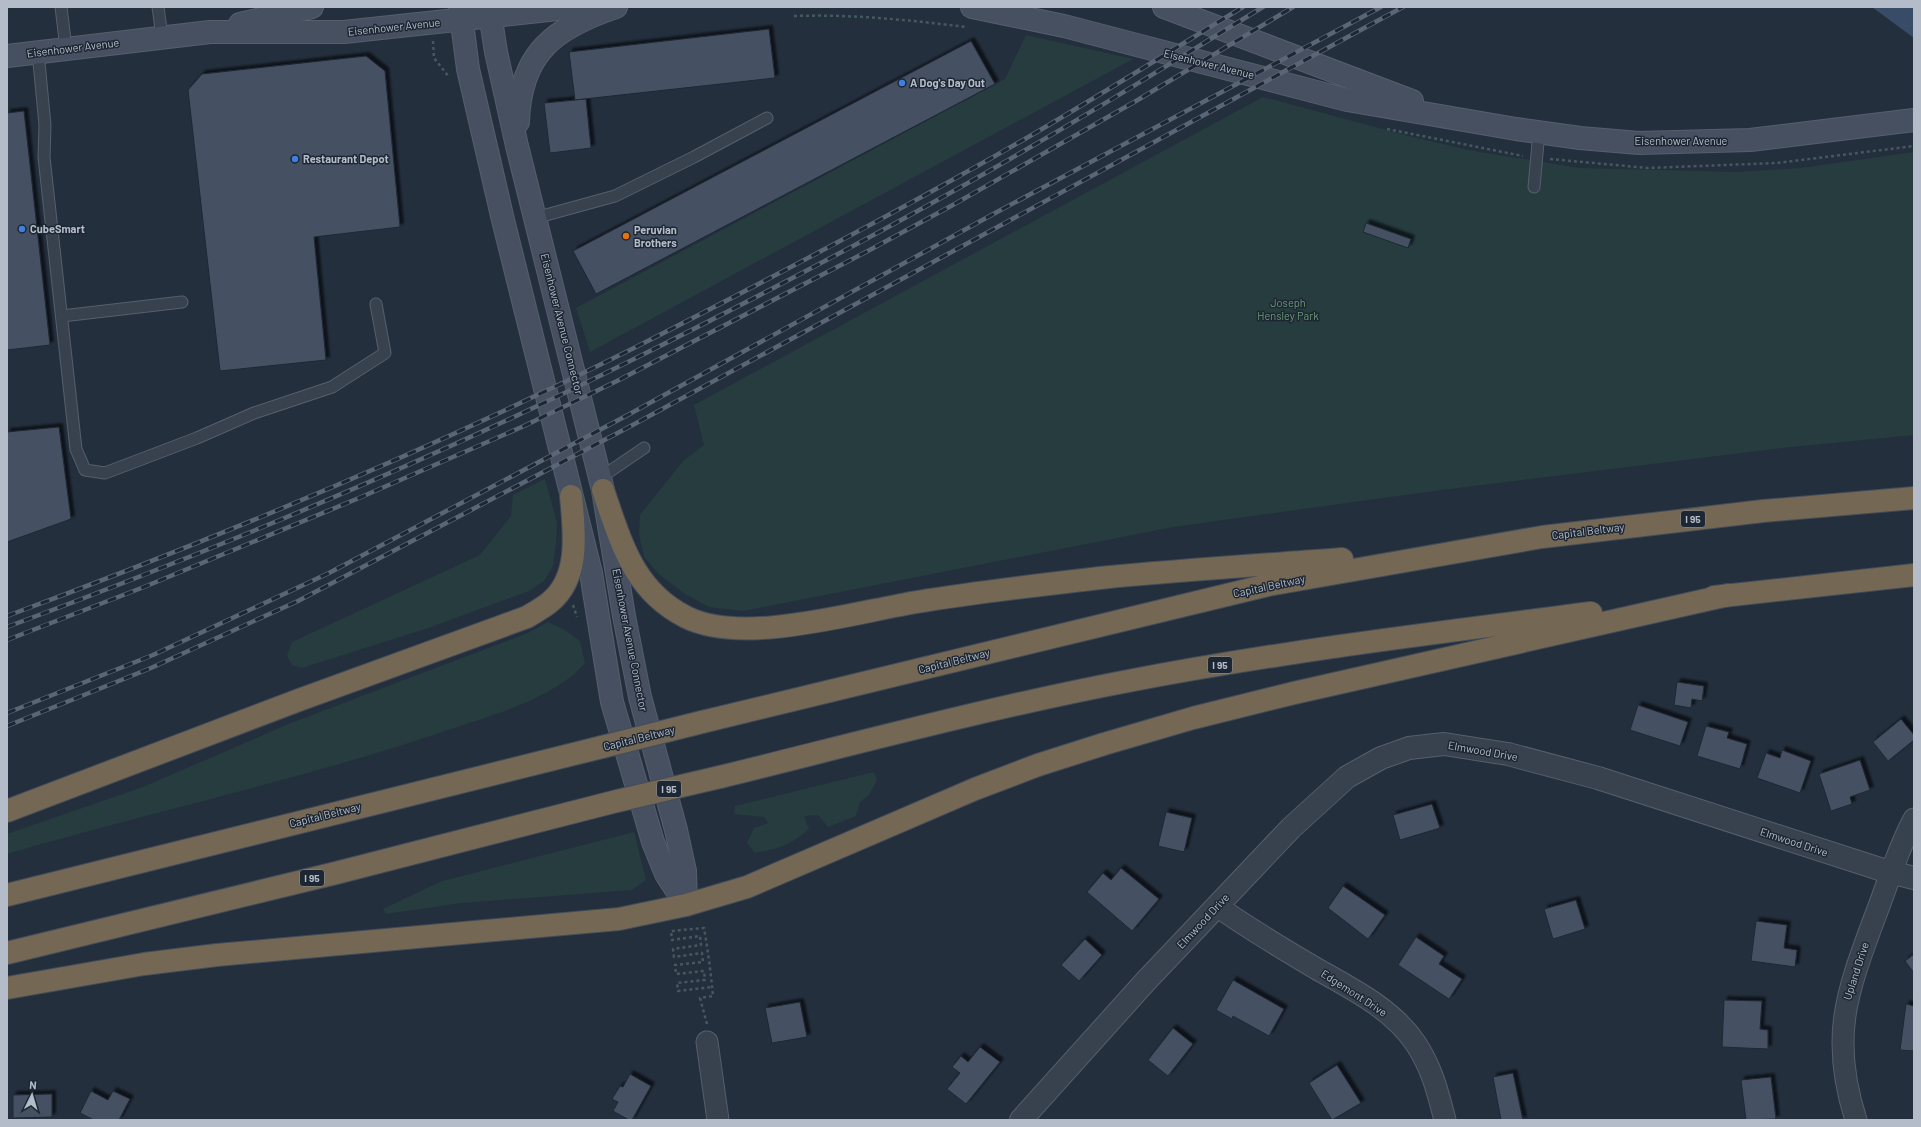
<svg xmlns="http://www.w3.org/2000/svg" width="1921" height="1127" font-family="Barlow,sans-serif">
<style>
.green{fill:#263c3f}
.water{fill:#394c67}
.building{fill:#455162;stroke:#1f2835;filter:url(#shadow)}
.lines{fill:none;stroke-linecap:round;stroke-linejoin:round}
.service-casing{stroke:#565f6c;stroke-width:13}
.minor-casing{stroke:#565f6c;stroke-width:23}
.tertiary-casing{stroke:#565f6c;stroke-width:24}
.secondary-casing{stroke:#565f6c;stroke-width:24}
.motorway-casing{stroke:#434c59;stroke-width:24}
.path{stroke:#44595c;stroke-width:2.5;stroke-dasharray:3 3;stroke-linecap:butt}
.service{stroke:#38414e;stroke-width:11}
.minor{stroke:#38414e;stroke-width:21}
.tertiary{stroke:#38414e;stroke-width:22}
.secondary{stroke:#465061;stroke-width:22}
.motorway{stroke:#746855;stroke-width:22}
.rail-casing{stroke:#5a6575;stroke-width:4.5}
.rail{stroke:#1d2633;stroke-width:3;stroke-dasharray:9;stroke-linecap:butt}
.motorway-bridge-casing{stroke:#434c59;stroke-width:24;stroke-linecap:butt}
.motorway-bridge{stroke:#746855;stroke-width:22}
.shop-dot{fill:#3f7fe0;stroke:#1d2633;stroke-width:1.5}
.food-dot{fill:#e8710a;stroke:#1d2633;stroke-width:1.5}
.labels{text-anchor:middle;stroke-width:3;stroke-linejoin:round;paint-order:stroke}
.shield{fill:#1d2633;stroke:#878f9c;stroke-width:1}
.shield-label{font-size:10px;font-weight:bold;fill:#b4bcc9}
.street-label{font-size:11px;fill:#b4bcc9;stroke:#1d2633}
.poi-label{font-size:11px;font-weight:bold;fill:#b4bcc9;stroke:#1d2633;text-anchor:start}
.park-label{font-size:11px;fill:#6b9a76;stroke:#1d2633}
</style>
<defs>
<filter id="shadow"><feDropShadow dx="3.5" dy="-3.5" stdDeviation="1" flood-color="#0009"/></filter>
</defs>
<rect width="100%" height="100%" fill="#242f3e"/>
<!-- green -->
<g class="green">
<polygon points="1026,35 1133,59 590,352 576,308 1005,79"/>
<polygon points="1263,97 1405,135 1468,150 1579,168 1737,172 1801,168 1914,152 1914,435 1791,447 1441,490 1173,527 743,611 709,607 685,594 660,575 644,557 639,534 640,515 683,461 704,445 694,405"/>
<polygon points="545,479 557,522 556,543 553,566 544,581 529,591 428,628 302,668 292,665 287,655 292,642 480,555 511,516 513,495"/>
<path d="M 548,622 L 565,630 L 580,641 L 585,663 C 554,699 492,715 448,730 C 304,779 154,811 7,854 L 7,834 L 143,787 L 291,723 L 528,633 Z"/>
<path d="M 874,772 L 877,780 L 869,795 L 860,802 L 856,816 L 828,827 L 818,815 L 804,816 L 809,829 C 791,845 778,849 755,853 L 747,843 L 754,828 L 768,823 L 764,817 L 734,814 L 735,806 Z"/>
<polygon points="634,832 646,880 632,890 461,903 386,914 383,909 442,881"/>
</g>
<!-- water -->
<polygon class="water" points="1872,7 1914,7 1914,38"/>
<!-- building -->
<g class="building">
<polygon points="769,29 775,78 575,100 569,52"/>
<polygon points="971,41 995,84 596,294 573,251"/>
<polygon points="366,56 385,71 400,227 314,237 326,360 220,371 188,90 202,74"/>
<polygon points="586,99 591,148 550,153 544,103"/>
<polygon points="24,111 50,345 7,350 7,113"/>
<polygon points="1366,223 1411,239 1408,248 1363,232"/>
<polygon points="59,427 71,519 7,542 7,432"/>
<polygon points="1677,682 1704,686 1702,701 1692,699 1691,708 1674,705"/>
<polygon points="1638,705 1688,722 1680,746 1630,730"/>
<polygon points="1901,719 1914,735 1914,740 1888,761 1873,742"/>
<polygon points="1706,726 1729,732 1727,738 1747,744 1740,769 1697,756"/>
<polygon points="1782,750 1811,761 1800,793 1757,778 1766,753 1780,758"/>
<polygon points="1860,760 1870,790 1850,797 1852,804 1831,811 1819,774"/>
<polygon points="1432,804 1440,828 1400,840 1393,815"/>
<polygon points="1166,812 1192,818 1184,852 1158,846"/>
<polygon points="1121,868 1159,899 1132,931 1087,892 1103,873 1111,880"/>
<polygon points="1343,886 1385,915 1368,939 1328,908"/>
<polygon points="1576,900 1585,929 1553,939 1544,909"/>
<polygon points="1756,921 1787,925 1784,948 1797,950 1795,967 1751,961"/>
<polygon points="1416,937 1444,956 1439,964 1462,979 1449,999 1398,965"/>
<polygon points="1085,939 1102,955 1079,981 1061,965"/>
<polygon points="1914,954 1914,973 1905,961"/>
<polygon points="1233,980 1284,1009 1269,1036 1233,1016 1232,1019 1216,1010"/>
<polygon points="1724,1000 1762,1001 1760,1029 1768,1030 1768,1049 1722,1047"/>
<polygon points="800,1002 807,1037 772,1043 765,1008"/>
<polygon points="1906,1004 1914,1006 1914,1051 1900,1050"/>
<polygon points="1173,1028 1193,1044 1168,1076 1148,1060"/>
<polygon points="980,1047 1000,1062 966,1104 947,1089 960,1073 952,1067 961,1056 968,1062"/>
<polygon points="1337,1065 1361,1103 1332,1120 1309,1083"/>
<polygon points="1513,1073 1523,1120 1501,1120 1493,1077"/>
<polygon points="630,1074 651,1086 632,1120 629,1120 613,1111 618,1102 612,1099 620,1086 623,1087"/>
<polygon points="1771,1077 1776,1119 1746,1120 1741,1080"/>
<polygon points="91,1091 108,1100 113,1091 130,1099 119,1120 94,1120 80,1113"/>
<polygon points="52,1094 52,1117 13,1118 13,1095"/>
</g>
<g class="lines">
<defs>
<g id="service">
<polyline points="61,7 66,48"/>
<polyline points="158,7 162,37"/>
<polyline points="38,52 45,125 44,157 76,449 85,470 105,473 197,438 254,413 332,387 385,353 376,304"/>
<polyline points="1534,187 1539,132"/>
<polyline points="535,218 615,196 694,157 767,118"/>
<polyline points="62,316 182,302"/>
<polyline points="600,478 644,448"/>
</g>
<g id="minor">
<path d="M 1217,906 C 1249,929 1283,949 1317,969 C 1352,989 1393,1009 1416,1044 C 1432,1068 1438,1093 1445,1120"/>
<polyline points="707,1042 718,1120"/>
<path d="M 1856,1120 C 1828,1033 1849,987 1879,906 C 1890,877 1899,846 1914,819"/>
</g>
<polyline id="tertiary" points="1021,1120 1145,982 1291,828 1347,777 1381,758 1409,748 1444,744 1508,754 1598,778 1886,871 1914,878"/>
<g id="secondary">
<polyline points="460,7 468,69 503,220 591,573 612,702 653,842 666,874 686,905"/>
<polyline points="489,7 496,52 517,146 603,490 624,616 640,697 676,830 685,871 686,904"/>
<polyline points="972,7 1064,26 1347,100 1516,129 1580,138 1639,143 1750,140 1914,120"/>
<polyline points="1164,7 1412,101"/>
<polyline points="240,24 312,7"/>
<polyline points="7,56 210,32 344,32 576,7"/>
<path d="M 518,122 C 520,53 554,28 616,7"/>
</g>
<g id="motorway">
<path d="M 603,490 C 621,542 633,590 686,617 C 743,646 855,612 917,602 C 977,592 1039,585 1100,578 C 1181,570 1262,565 1342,559"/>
<polyline points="1714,597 1914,575"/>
<polyline points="702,722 1268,585 1542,537 1763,511 1914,498"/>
<path d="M 720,777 C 854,744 988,708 1123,682 C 1278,652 1434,633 1591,613"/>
<path d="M 7,811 L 299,700 L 527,617 C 535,612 543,608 550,602 C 581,577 574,530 571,496"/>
<polyline points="7,895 602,747"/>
<polyline points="7,953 336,873 617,801"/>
<polyline points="7,988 144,964 217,955 619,919 686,905 747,887 975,789 1038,765 1104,744 1193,718 1294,693 1728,595"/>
</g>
</defs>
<!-- service casing -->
<use href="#service" class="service-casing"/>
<!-- minor casing -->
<use href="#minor" class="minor-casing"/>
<!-- tertiary casing -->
<use href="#tertiary" class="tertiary-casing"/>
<!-- secondary casing -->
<use href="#secondary" class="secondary-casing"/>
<!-- motorway casing -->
<use href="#motorway" class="motorway-casing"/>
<!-- path -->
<g class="path">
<path d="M 794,16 C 852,14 909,20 966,27"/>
<polyline points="433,41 434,58 449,77"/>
<polyline points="1387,129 1523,156"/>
<polyline points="1550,159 1648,168 1777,163 1914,146"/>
<polyline points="573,605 577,617"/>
<path d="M 707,1024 L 700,998 L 713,996 C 711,974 708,951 704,928 L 671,931 L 672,940 L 700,936 L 701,945 L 673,949 L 674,957 L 702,953 L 703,962 L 675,965 L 676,974 L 704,971 L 705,980 L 677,983 L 678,991 L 712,987"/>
</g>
<!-- service -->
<use href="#service" class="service"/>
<!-- minor -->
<use href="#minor" class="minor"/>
<!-- tertiary -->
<use href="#tertiary" class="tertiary"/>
<!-- secondary -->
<use href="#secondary" class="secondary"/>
<!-- motorway -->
<use href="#motorway" class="motorway"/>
<defs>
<g id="rail">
<path d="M 7,616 C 218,538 430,450 632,349 C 766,281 900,211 1030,136 C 1102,94 1172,50 1243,7"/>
<path d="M 7,627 C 220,548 432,460 636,358 C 770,291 904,221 1034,145 C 1111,101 1187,53 1263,7"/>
<polyline points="7,640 144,587 359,498 524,426 617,381 866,252 951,206 1136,101 1293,7"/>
<polyline points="7,713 153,655 329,573 626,416 997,212 1381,7"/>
<polyline points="7,726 151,668 298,601 629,427 1403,7"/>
</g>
</defs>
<!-- rail casing -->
<use href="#rail" class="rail-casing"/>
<!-- rail -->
<use href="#rail" class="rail"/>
<defs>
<g id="motorway-bridge">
<polyline points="602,747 702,722"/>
<polyline points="617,801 720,777"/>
</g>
</defs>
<!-- motorway-bridge casing -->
<use href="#motorway-bridge" class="motorway-bridge-casing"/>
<!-- motorway-bridge -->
<use href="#motorway-bridge" class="motorway-bridge"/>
</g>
<!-- markers -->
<g class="shop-dot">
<circle cx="902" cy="83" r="4"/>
<circle cx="295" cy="159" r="4"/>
<circle cx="22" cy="229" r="4"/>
</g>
<circle class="food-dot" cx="626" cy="236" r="4"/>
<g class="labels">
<!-- shield labels -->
<g class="shield">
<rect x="1681" y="511" width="24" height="16" rx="3"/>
<rect x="1208" y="657" width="24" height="16" rx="3"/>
<rect x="657" y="781" width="24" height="16" rx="3"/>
<rect x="300" y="870" width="24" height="16" rx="3"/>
</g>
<g class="shield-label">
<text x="1693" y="523">I 95</text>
<text x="1220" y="669">I 95</text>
<text x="669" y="793">I 95</text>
<text x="312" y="882">I 95</text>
</g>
<!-- street labels -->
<g class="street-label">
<text transform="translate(394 27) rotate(-6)" y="4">Eisenhower Avenue</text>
<text transform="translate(73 48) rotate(-7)" y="4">Eisenhower Avenue</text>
<text transform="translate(1209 64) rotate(14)" y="4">Eisenhower Avenue</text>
<text x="1681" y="145">Eisenhower Avenue</text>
<text transform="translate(562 324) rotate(76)" y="4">Eisenhower Avenue Connector</text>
<text transform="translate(1588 531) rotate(-7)" y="4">Capital Beltway</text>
<text transform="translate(1269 586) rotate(-12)" y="4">Capital Beltway</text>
<text transform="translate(630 640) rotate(79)" y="4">Eisenhower Avenue Connector</text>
<text transform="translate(954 661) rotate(-14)" y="4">Capital Beltway</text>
<text transform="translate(639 738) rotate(-14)" y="4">Capital Beltway</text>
<text transform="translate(1483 751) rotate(10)" y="4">Elmwood Drive</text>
<text transform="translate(325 815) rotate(-14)" y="4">Capital Beltway</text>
<text transform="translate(1794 842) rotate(18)" y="4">Elmwood Drive</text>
<text transform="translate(1203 921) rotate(-47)" y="4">Elmwood Drive</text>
<text transform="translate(1856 971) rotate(-72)" y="4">Upland Drive</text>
<text transform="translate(1354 993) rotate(33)" y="4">Edgemont Drive</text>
</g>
<!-- poi labels -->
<g class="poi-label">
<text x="910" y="87">A Dog's Day Out</text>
<text x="303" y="163">Restaurant Depot</text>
<text x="30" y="233">CubeSmart</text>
<text x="634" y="234">Peruvian<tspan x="634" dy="13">Brothers</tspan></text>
</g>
<!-- park labels -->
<g class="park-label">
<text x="1288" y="307">Joseph<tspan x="1288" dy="13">Hensley Park</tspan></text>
</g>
</g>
<!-- border -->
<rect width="1921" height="1127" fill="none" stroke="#b4bcc9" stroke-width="16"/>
<!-- north arrow -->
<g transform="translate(32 1095) rotate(5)" stroke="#1d2633" stroke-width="3" paint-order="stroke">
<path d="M0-3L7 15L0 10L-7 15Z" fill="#b4bcc9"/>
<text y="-6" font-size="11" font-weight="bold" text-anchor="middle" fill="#b4bcc9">N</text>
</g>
</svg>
